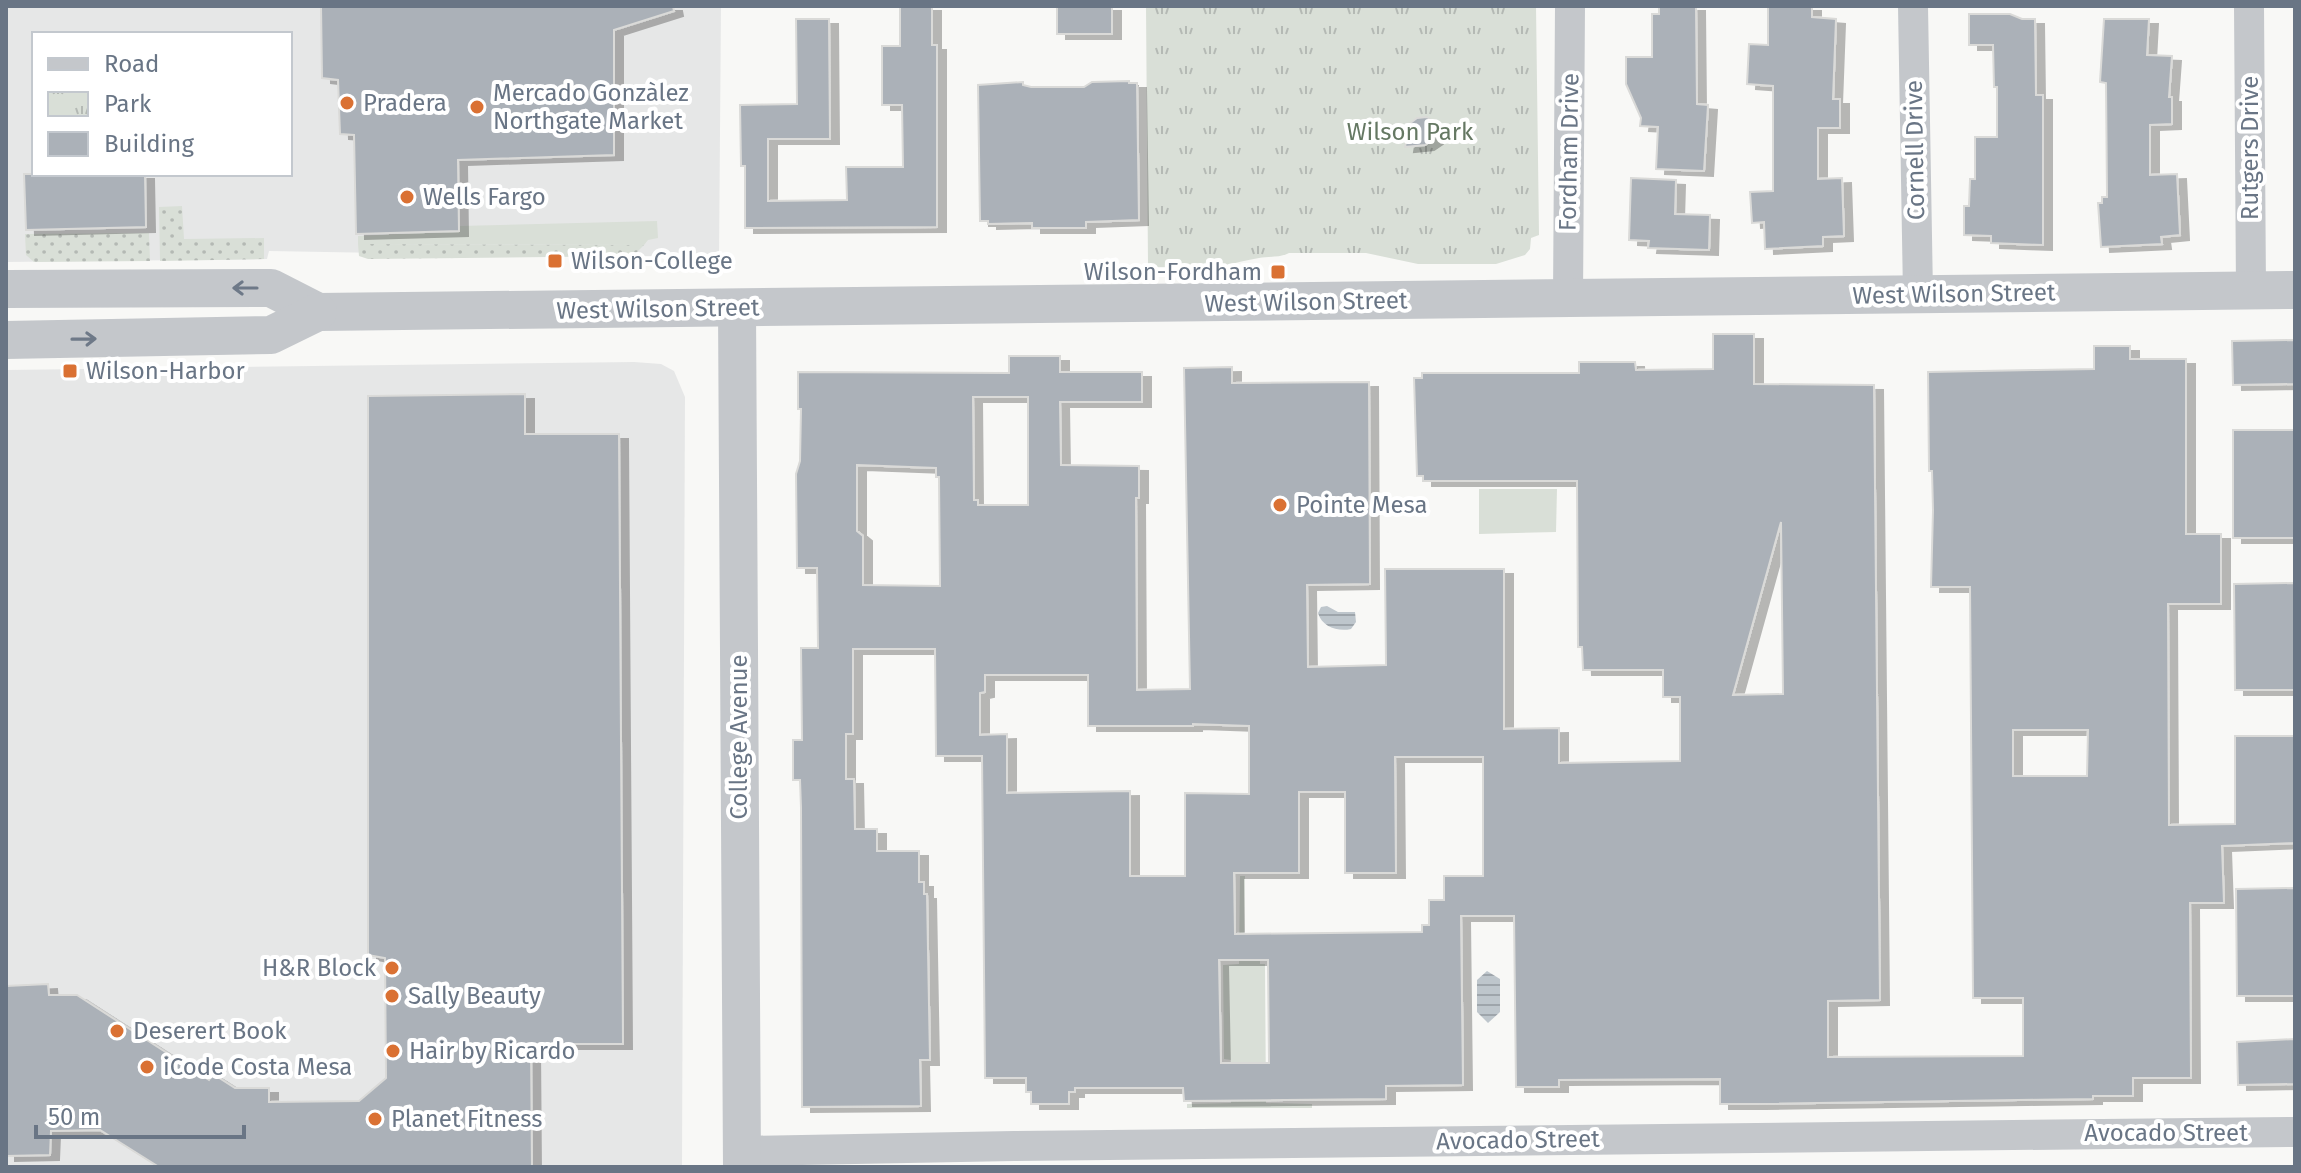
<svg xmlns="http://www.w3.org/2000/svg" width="2301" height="1173" font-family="'Fira Sans',sans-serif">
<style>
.built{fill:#e6e7e7;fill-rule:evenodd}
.grass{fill:url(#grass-dots)}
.park{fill:url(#park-tufts)}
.garden{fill:#d9dfd7}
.water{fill:url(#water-rules)}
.building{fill:#abb1b8;stroke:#dadad8;stroke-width:2;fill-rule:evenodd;filter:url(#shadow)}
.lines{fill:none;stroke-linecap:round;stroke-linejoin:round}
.minor{stroke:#c4c7cb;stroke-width:30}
.tertiary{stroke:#c4c7cb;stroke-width:38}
.oneway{stroke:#6e7988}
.poi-dot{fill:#da7133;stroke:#fff;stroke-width:3}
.labels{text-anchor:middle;stroke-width:8;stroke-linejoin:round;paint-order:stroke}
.poi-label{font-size:24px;fill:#697585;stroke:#fff;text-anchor:start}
.park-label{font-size:24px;fill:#657863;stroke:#fff}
.street-label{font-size:24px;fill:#697585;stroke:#fff}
</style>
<defs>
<pattern id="grass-dots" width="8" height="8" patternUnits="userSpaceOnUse" patternTransform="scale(2)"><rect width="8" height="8" fill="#d9dfd7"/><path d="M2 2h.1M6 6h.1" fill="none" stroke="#b4b9b4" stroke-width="1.8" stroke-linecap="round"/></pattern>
<pattern id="park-tufts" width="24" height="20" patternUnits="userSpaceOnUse" patternTransform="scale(2)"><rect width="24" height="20" fill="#d9dfd7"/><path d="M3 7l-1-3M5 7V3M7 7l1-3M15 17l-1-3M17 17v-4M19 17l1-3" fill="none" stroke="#b4b9b4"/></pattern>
<pattern id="water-rules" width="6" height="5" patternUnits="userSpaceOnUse" patternTransform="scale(2)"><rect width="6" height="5" fill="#bec6cc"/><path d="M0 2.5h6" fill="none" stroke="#9ea5ab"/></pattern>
<filter id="shadow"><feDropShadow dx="9" dy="5" stdDeviation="0" flood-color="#0004"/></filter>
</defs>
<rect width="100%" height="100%" fill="#f8f8f6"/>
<!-- built -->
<g class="built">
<path d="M 6,6 L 721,6 L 719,259 L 269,251 L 267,259 L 6,262 ZM 34,34 L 290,34 L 290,174 L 34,174 Z"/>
<polygon points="634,362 661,364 674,371 685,397 682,1167 6,1167 6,370"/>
</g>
<!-- grass -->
<g class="grass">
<polygon points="182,206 184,239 264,238 264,259 160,261 159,207"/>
<polygon points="149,233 150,261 34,262 26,255 25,234"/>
<polygon points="358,244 644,245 633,256 368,259 359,256"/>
</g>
<!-- park -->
<path class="park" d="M 1146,6 L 1536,6 L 1539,235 L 1531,238 L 1530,249 L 1525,255 L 1496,264 L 1418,264 L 1366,253 L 1289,253 C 1280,258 1269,256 1259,258 C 1225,263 1181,284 1148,265 Z"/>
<!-- garden -->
<g class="garden">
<polygon points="657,221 658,238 648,240 644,245 358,244 358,236 459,231 460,226"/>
<polygon points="1479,489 1557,489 1556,532 1479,534"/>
<polygon points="1240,876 1245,876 1244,959 1260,960 1260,964 1265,964 1266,1103 1312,1104 1312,1108 1187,1108 1187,1104 1231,1103 1231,1060 1224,1059 1223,965 1239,964"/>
</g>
<!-- water -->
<g class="water">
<path d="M 1327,606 L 1338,612 L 1355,612 L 1356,622 L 1351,629 C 1338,632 1322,627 1318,613 L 1321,607 Z"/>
<polygon points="1487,971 1500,979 1500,1012 1488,1023 1477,1012 1477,980"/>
</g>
<!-- building -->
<g class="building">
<polygon points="321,6 673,6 674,11 614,30 614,155 458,160 459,231 356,234 354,135 340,134 338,80 322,78"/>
<polygon points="900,6 932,6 932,45 937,45 937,227 745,228 745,166 741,166 740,105 797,104 796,19 829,19 830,139 768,139 768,201 847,200 846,167 903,167 902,105 882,105 882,46 900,46"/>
<rect x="1057" y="6" width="55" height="28"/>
<polygon points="1659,6 1696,6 1697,104 1708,105 1704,171 1656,169 1658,127 1640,126 1641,118 1626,84 1626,57 1652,57 1652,14 1659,14"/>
<polygon points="1768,6 1812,6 1812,17 1836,19 1833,99 1840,99 1840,128 1818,128 1818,179 1842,178 1844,236 1823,237 1823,246 1765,249 1764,222 1752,223 1750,192 1773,191 1773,86 1747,84 1749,44 1768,45"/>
<polygon points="1969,14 2010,14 2022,19 2035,19 2036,95 2043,95 2043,245 1991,243 1991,236 1964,235 1964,206 1969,206 1970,179 1975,179 1975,137 1997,137 1997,87 1994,87 1993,45 1969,45"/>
<polygon points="2104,19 2149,19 2147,55 2172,56 2169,97 2172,97 2172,124 2150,125 2150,175 2177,174 2180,235 2161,237 2162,244 2101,247 2098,203 2102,203 2102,197 2107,197 2106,83 2100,82"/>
<polygon points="1129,81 1129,83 1137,83 1139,220 1086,222 1086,228 1032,228 1032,223 988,224 988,221 980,221 978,85 1023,82 1023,85 1031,87 1084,87 1092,82"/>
<polygon points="1427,117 1436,124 1434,139 1425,145 1405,147 1409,124 1417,118"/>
<polygon points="24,174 145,174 146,227 26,230"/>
<polygon points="1631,178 1676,180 1675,214 1710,215 1709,250 1648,248 1649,241 1629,240"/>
<path d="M 1713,334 L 1754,334 L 1754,384 L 1874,385 L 1880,1000 L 1828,1001 L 1828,1057 L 2023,1056 L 2023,998 L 1973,998 L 1970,587 L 1931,587 L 1933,510 L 1932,471 L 1929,471 L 1928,372 L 2094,369 L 2094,346 L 2130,346 L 2130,359 L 2186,359 L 2186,534 L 2221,534 L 2221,604 L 2168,604 L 2169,825 L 2235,824 L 2235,736 L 2295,736 L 2295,843 L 2222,846 L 2224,903 L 2190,903 L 2191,1078 L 2133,1078 L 2133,1096 L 2093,1096 L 2093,1099 L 1755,1104 L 1720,1104 L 1720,1079 L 1559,1080 L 1559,1087 L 1516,1087 L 1514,916 L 1461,916 L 1463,1085 L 1386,1086 L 1386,1099 L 1184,1101 L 1183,1088 L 1075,1088 L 1075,1092 L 1069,1092 L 1069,1104 L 1031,1104 L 1031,1092 L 1026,1092 L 1026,1078 L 985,1078 L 982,756 L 936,756 L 935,649 L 853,649 L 853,734 L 846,734 L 846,779 L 854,779 L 855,829 L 877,829 L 877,851 L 919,851 L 919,882 L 924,882 L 924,894 L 927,894 L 930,1060 L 920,1060 L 921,1106 L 802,1107 L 801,808 L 800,780 L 793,780 L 793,740 L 802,740 L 801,648 L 818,648 L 817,568 L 797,568 L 796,474 L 800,461 L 801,409 L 798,409 L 798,372 L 1009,373 L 1009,356 L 1060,356 L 1060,372 L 1142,372 L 1142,402 L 1060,402 L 1061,465 L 1139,466 L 1139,498 L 1136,498 L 1137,690 L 1190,689 L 1184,368 L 1232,367 L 1232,383 L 1369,382 L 1370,584 L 1307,585 L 1308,667 L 1386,665 L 1385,569 L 1504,569 L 1504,729 L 1559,728 L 1559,763 L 1680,761 L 1680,697 L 1663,697 L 1663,670 L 1583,670 L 1582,647 L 1578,647 L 1577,481 L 1423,481 L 1423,476 L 1417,476 L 1414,378 L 1422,378 L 1422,373 L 1579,373 L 1579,362 L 1635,362 L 1636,370 L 1713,369 ZM 973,397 L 1028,397 L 1028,505 L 978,505 L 978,500 L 974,500 ZM 857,465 L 936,468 L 936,477 L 939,477 L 940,586 L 863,585 L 863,536 L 857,531 ZM 1781,522 L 1783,694 L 1733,695 ZM 985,675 L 1088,675 L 1088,726 L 1193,726 L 1193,724 L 1249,726 L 1249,794 L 1185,793 L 1185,876 L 1130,876 L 1130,791 L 1007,793 L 1007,734 L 980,735 L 980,693 L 985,692 ZM 2013,730 L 2088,730 L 2087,776 L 2013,776 ZM 1395,757 L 1483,757 L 1483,876 L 1444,876 L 1444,900 L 1429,900 L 1429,925 L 1422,925 L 1422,932 L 1235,934 L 1234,873 L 1299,873 L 1299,792 L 1345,792 L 1345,873 L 1396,873 ZM 1219,960 L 1268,960 L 1269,1063 L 1221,1063 Z"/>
<polygon points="2295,340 2295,384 2233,385 2232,341"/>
<polygon points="525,394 525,434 619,434 623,1044 531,1044 532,1167 159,1167 100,1130 51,1131 50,1155 6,1156 6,986 48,984 49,995 77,995 209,1080 213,1074 235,1088 269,1088 269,1102 359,1101 386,1078 385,958 368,955 368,396"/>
<rect x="2233" y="430" width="62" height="108"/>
<polygon points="2295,583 2295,690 2235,690 2234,584"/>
<polygon points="2295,888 2295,996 2237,996 2236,889"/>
<polygon points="2295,1039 2295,1084 2238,1085 2237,1042"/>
</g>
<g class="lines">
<!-- minor -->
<g class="minor">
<polyline points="1913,6 1918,294"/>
<polyline points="2249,6 2251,291"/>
<polyline points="1568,298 1570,6"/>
<polyline points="742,1151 1014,1146 2295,1132"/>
</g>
<!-- tertiary -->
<g class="tertiary">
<polyline points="6,289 271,288 318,312 2295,290"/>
<polyline points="737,308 742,1167"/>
<polyline points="6,340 271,335 318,312"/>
</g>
</g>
<!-- one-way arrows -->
<defs><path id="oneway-shaft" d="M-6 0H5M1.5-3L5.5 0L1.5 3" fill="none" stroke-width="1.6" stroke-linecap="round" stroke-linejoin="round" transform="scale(2)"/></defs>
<g class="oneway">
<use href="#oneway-shaft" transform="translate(245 288) rotate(180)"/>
<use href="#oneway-shaft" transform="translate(84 339) rotate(-1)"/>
</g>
<!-- markers -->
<g class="poi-dot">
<circle cx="347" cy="103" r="8"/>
<circle cx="477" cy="107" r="8"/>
<circle cx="407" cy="197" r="8"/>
<rect x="547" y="253" width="16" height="16" rx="4"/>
<rect x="1270" y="264" width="16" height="16" rx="4"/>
<rect x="62" y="363" width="16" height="16" rx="4"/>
<circle cx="1280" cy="505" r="8"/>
<circle cx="392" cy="968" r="8"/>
<circle cx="392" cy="996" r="8"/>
<circle cx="117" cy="1031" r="8"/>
<circle cx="393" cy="1051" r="8"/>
<circle cx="147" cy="1067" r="8"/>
<circle cx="375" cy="1119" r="8"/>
</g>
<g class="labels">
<!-- poi labels -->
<g class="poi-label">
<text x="493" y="101">Mercado Gonzàlez<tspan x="493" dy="28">Northgate Market</tspan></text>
<text x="363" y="111">Pradera</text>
<text x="423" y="205">Wells Fargo</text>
<text x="571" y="269">Wilson-College</text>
<text x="1262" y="280" text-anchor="end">Wilson-Fordham</text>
<text x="86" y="379">Wilson-Harbor</text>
<text x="1296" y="513">Pointe Mesa</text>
<text x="376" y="976" text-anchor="end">H&amp;R Block</text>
<text x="408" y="1004">Sally Beauty</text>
<text x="133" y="1039">Deserert Book</text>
<text x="409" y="1059">Hair by Ricardo</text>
<text x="163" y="1075">iCode Costa Mesa</text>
<text x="391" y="1127">Planet Fitness</text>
</g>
<!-- park labels -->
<g class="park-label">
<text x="1410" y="140">Wilson Park</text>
</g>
<!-- street labels -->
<g class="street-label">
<text transform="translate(2250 148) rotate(-90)" y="8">Rutgers Drive</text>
<text transform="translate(1915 150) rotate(-91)" y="8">Cornell Drive</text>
<text transform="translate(1569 152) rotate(-89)" y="8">Fordham Drive</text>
<text transform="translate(1954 294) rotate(-1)" y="8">West Wilson Street</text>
<text transform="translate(1306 302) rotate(-1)" y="8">West Wilson Street</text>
<text transform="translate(658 309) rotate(-1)" y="8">West Wilson Street</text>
<text transform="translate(739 737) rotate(-90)" y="8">College Avenue</text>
<text x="2166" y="1141">Avocado Street</text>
<text transform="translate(1518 1140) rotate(-1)" y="8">Avocado Street</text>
</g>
</g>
<!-- border -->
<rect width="2301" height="1173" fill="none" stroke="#697585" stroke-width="16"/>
<!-- legend -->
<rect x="32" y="32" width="260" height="144" fill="#ffffff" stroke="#c3c8ce" stroke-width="2"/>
<rect x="48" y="58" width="40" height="12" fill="#c4c7cb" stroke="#c3c8ce" stroke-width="2"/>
<text x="104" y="72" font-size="24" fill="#697585">Road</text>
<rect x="48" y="92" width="40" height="24" fill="url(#park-tufts)" stroke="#c3c8ce" stroke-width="2"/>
<text x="104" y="112" font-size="24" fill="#697585">Park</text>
<rect x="48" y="132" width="40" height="24" fill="#abb1b8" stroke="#c3c8ce" stroke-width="2"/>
<text x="104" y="152" font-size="24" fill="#697585">Building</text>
<!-- scale -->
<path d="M36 1125v12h208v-12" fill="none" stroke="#697585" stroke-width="4"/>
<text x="48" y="1125" font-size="24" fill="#697585" stroke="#ffffff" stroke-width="6" paint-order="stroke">50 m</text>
</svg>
